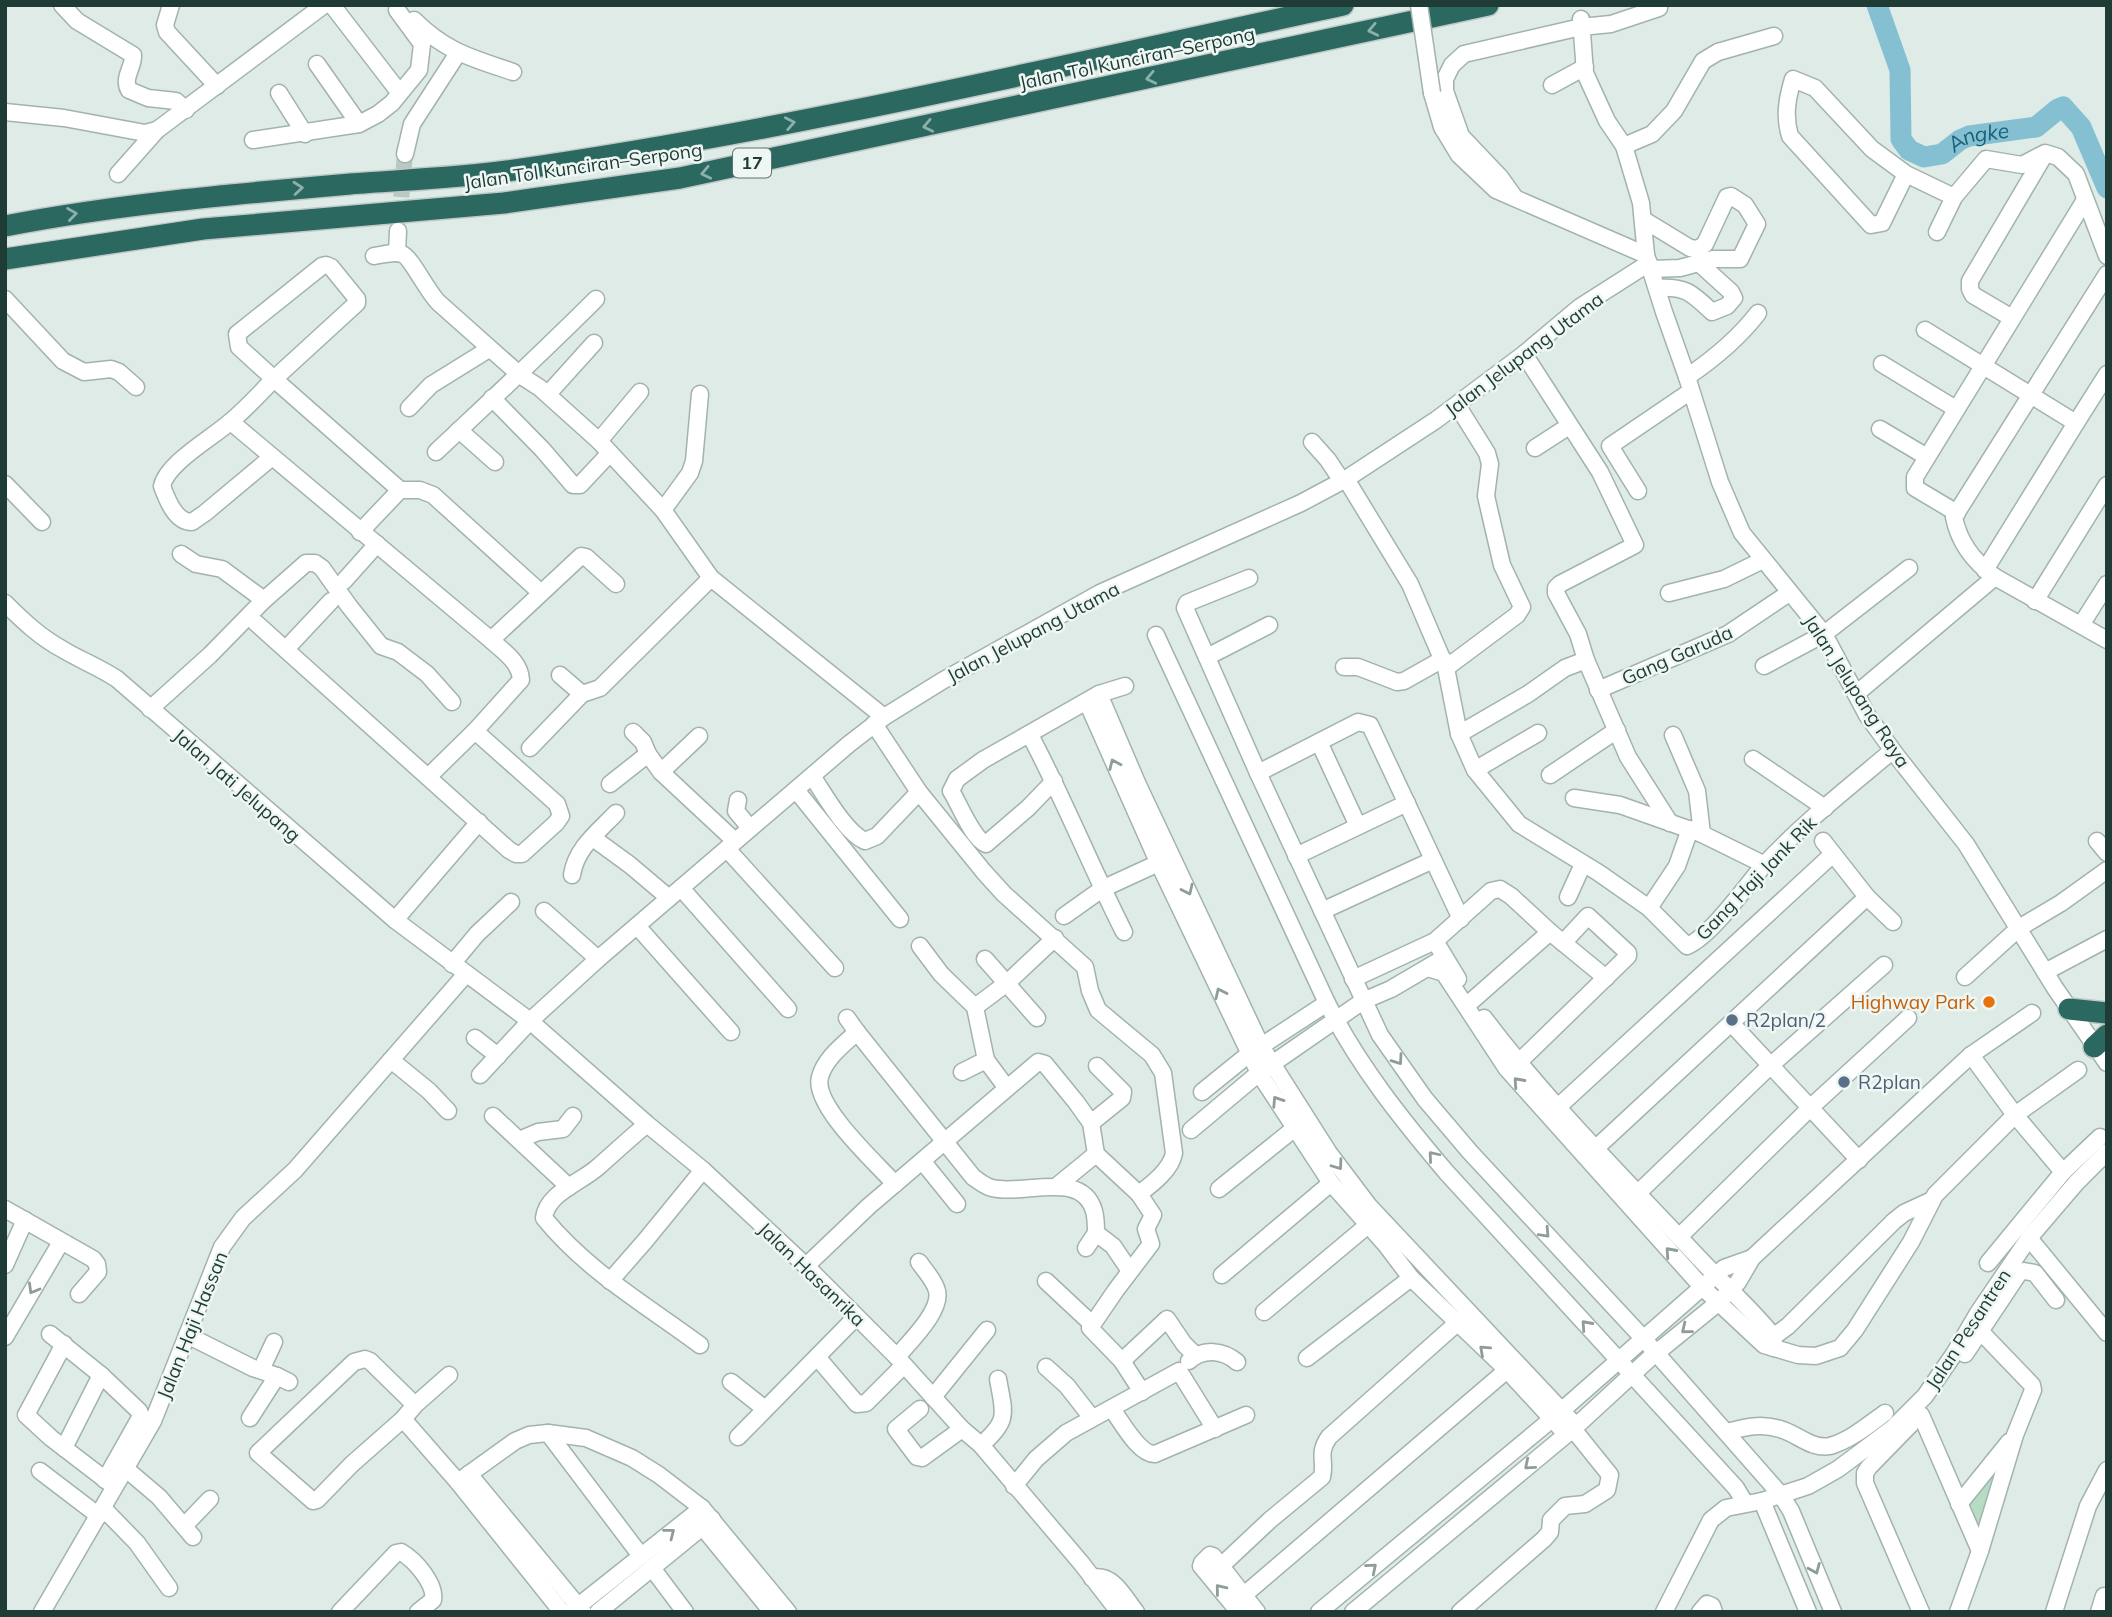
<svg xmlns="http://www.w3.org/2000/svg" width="2112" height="1617" font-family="Mulish,sans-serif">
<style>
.green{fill:#b6ddc4}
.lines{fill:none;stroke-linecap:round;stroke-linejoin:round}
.river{stroke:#84c0d2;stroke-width:21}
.minor-tunnel{stroke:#b9c8c3;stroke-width:16;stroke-dasharray:16 8;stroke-linecap:butt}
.minor-casing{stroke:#a2b3ae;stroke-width:19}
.highway-casing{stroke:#c0c8c7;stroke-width:24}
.minor{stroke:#fff;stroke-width:16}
.highway{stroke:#2a6860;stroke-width:21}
.minor-bridge-casing{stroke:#a2b3ae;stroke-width:19;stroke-linecap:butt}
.minor-bridge{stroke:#fff;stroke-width:16}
.oneway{stroke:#8cb0aa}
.oneway2{stroke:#8f9d9a}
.food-dot{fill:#e8710a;stroke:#eff7f4;stroke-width:2.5}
.service-dot{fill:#5c6f8a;stroke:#eff7f4;stroke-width:2.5}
.labels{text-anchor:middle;stroke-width:5;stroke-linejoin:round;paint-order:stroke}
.shield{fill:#eff7f4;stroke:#5d736f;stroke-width:2}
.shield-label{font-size:18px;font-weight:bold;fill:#1f3b36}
.street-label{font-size:19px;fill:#1f3b36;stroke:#eff7f4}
.food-label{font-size:19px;fill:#c56008;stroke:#eff7f4;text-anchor:end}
.service-label{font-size:19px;fill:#4e5e75;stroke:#eff7f4;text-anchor:start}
.water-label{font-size:21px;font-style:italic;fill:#186078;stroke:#eff7f4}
</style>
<rect width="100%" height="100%" fill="#dfebe6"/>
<!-- green -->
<polygon class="green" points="2015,1434 1979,1533 1964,1502"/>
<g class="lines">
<!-- river -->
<path class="river" id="s1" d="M 1877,5 L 1900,70 L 1901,139 L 1909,150 L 1924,157 L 1942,154 L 1960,140 L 1969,136 L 2036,127 L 2058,109 L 2063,107 L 2081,127 L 2107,188"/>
<!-- minor-tunnel -->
<polyline class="minor-tunnel" points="399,221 405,154"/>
<defs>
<g id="minor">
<path d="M 62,5 L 77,21 L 133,55 C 134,67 122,78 129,90 L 148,98 L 176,101 L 186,110"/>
<polyline points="171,5 165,25 167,32 217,86"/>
<polyline points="332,5 399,92"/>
<polyline points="1581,19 1585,73 1607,121 1624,146 1641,203 1646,255 1664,312 1687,377 1720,482 1742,533 1824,634 1867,715 1896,755 1966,844 2055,988 2107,1063"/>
<path d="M 414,20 C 446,52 472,58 513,72"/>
<polyline points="317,64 359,124"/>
<polyline points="1552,85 1585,67"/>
<polyline points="279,93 305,134"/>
<polyline points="1432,93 1442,127 1459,155 1496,190 1646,255"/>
<polyline points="5,112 64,118 145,133 157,130"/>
<polyline points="253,140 359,124 378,114 392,103 419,70 422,44 397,10"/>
<polyline points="1624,146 1652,134 1674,111 1703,61 1718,52 1774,36"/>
<polyline points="405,154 412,124 458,53"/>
<polyline points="118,174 157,130 324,5"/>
<path d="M 1906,174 L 1882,223 L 1871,225 L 1790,136 C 1784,116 1787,99 1793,79 L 1815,88 L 1872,149 L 1906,174 L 1954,197 L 1986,159 L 2022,165 L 2045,153 L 2058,157 L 2076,174 L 2107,256"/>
<polyline points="1515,198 1500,177 1461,136 1445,91 1445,79 1452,65 1464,54 1581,27 1611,24 1659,8"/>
<polyline points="1644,220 1690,248 1698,249 1705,244 1727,197 1731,196 1745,205 1757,224 1740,259 1713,259 1680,268 1651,269"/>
<polyline points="1937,232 1954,197"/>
<polyline points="397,253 398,231"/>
<path d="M 374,256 C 382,255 394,251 402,254 C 411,257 428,293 439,303 L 520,375 L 540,388 L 599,441 L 663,510 L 711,578 L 600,688 L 582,694 L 560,675"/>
<polygon points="326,265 331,267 357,299 357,303 274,379 239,347 237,334 322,266"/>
<path d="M 1657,288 C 1686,286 1692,293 1712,312 L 1727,306 L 1734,298 L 1731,292 L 1699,263"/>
<polyline points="5,299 63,361 84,372 111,369 119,372 136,387"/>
<polyline points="2012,318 1973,295 1970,289 1970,281 2045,154"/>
<polyline points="1925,330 2076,423 1985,570"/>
<polyline points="1524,354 1600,472 1635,545 1560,584 1556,588 1556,593 1578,634 1586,660"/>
<polyline points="1882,364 1956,409"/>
<path d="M 1687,377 C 1715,358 1738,339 1758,313"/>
<polyline points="548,394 594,343"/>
<polyline points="492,398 542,449 573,485 580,485 610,453"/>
<polyline points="409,408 431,385 489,349"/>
<polyline points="231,422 491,640 581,556 586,557 616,584"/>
<polyline points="2076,423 2107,374"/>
<polyline points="1880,429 1927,457"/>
<polyline points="459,430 495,462"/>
<polyline points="599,441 640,392"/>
<polyline points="1312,442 1328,460 1342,481"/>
<polyline points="1535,448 1569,426"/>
<path d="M 436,452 C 490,401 543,352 596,299"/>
<path d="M 272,457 L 205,513 L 192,522 C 175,522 167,499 162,486 C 167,463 212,438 230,422 C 246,409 260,393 274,379 L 400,490 L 420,490 L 433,495 L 540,592"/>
<polyline points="1346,479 1410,584 1446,668 1459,734"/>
<polyline points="5,484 42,522"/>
<polyline points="1638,491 1610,446 1691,391"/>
<polyline points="663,510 690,473 694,461 700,394"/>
<polyline points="1957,513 1915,488 1915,477 2085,200"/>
<polyline points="360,532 400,490"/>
<polyline points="181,554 196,564 222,569 264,600"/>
<path d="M 1995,577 C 1974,562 1959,543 1954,517 L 2107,274"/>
<polyline points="711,578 884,717"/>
<polyline points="1249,578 1187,603 1185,608 1258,773 1380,1035 1425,1099 1470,1152 1642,1337 1781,1495 1791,1511 1833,1612"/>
<polyline points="344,581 377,544"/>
<polyline points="1669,593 1724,579 1763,560"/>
<polyline points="2035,601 2107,485"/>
<path d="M 5,603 C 23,621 40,637 62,649 C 80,660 99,667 117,679 L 395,920 L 530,1021 L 647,1124 L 703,1170 L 806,1266 L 897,1357 L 962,1429 L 981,1445 L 1082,1564 L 1119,1612"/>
<polyline points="256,623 509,850 516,854 522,854 556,823 561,816 557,804 475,731"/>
<polyline points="2081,625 2107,584"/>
<path d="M 1156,635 L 1327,1003 C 1358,1065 1402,1120 1447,1173 L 1736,1488 L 1745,1503"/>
<polyline points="286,649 331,601"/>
<polyline points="1207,657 1269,625"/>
<polyline points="1764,666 1824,634 1909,568"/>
<polyline points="1344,667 1358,667 1397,682 1404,681 1443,659"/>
<polyline points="1446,668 1517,615 1522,607 1502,565 1486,496 1490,464 1487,453 1457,405"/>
<polyline points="1598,690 1728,634 1789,593"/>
<polyline points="1099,694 1138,785 1261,1046 1329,1153 1369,1206 1576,1426"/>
<polyline points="1856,694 1995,577 2107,640"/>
<polyline points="1087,702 1159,864 1259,1073 1331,1183 1386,1245 1411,1278 1507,1370 1566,1434"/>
<polyline points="150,709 210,655 264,600 306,563 315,563 322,568 349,606 381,646 398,652 427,674 452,702"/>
<path d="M 874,724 L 919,792 L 984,872 L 1004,894 L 1085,967 L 1090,991 L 1098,1010 L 1152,1055 L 1163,1073 L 1174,1153 C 1171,1170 1152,1184 1139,1194 L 1153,1215 L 1146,1229 L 1151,1244 L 1116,1290 L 1090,1328 L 1122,1361 L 1142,1392"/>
<polyline points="633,732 643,742 648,754"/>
<path d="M 1030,735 C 1064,799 1091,867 1124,932"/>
<polyline points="1673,735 1697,791 1702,834"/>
<polyline points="1319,742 1358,826"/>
<polyline points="530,748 582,694"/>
<polyline points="1753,759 1825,808"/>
<polyline points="1475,770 1538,733"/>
<polyline points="661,772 699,736"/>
<polyline points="1258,773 1358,722 1370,725 1461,919"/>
<polyline points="1550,775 1617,730"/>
<path d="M 812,776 C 825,795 845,832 865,841 L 877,836 L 919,792"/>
<path d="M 428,777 L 475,731 L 521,680 C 520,662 504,652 491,640"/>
<path d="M 1054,781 L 1028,808 L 986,844 C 972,838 960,805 951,791 L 957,779 L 983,760 L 1099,694 L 1125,686"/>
<polyline points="610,784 648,754 661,772 735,841"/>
<polyline points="796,790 900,919"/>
<polyline points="1574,798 1620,805 1702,834 1765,865"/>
<polyline points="738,800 736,811 750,828"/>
<path d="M 1670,823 L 1628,757 L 1586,660 L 1565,668 L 1528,694 L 1459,734 L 1475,770 L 1519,824 L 1599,873 L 1649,908 L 1687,946 C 1711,936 1746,886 1764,865 C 1803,823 1849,787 1892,751"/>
<polyline points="593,838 630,865 669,898"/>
<polyline points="1823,841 1867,897 1893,922"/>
<polyline points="2097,841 2107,853"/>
<polyline points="727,849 835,968"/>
<polyline points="1296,856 1407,803"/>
<path d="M 572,875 C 576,848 598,832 616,813"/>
<polyline points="681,888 788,1009"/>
<polyline points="1568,897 1583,864"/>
<polyline points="1649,908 1677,866 1690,829"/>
<polyline points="544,911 598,959"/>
<polyline points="1322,911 1433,860"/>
<polyline points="1064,916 1102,889 1165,860"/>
<polyline points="395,920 479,822"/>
<polyline points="637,926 731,1032"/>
<polyline points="1435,941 1458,979"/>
<polyline points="920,946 941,974 975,1007 986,1060 1006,1087"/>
<polyline points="985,959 1037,1018"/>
<polyline points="452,964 477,934 511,902"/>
<polyline points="1428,968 1444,973 1507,1069 1703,1288 1764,1345 1798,1355 1816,1356 1840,1348 1855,1330 1911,1242 1935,1195 2015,1115 2078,1070"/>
<polyline points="2045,972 2107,939"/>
<polyline points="1965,977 2019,928 2061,903 2107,870"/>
<polyline points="1353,979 1435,941 1491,891 1500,889 1511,896 1550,932 1606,978"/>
<polyline points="1466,1006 1550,932"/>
<polyline points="975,1007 1007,983 1055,938"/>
<path d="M 847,1018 L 857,1032 C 844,1044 825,1058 820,1077 C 812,1105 876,1163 895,1184"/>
<path d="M 1484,1018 C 1548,1103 1624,1178 1697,1256 C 1722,1283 1751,1308 1774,1337 L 1773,1348"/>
<polyline points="1731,1023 1859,1160"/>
<path d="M 857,1032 L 973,1177 C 979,1181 984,1186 992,1188 C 1023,1196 1082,1169 1094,1211 C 1096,1218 1096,1226 1096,1233 L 1113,1246 L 1130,1271"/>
<polyline points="475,1038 498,1056"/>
<polyline points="1971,1055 2015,1115 2063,1172 2100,1137"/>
<polyline points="391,1060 429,1091 448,1111"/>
<polyline points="1518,1063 1628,956 1628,953 1588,916 1563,943"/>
<polyline points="962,1072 986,1060"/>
<polyline points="480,1075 530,1021 598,959 849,744 884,717 942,681 1100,593 1301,503 1346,479 1436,420 1524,354 1580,307 1649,263"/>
<polyline points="1202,1092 1249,1054 1327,1003"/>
<polyline points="1558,1107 1833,854"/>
<polyline points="493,1116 569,1187"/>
<polyline points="1091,1123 1122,1098 1123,1092 1097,1066"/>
<path d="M 647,1124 C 630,1138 614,1153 598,1167 C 580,1183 547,1193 544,1218 C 587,1271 646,1305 700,1345"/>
<polyline points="1191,1130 1259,1073 1363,1001 1391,989 1437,962"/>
<polyline points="519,1140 538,1132 563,1129 573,1116"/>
<polyline points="1595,1149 1867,897"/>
<polyline points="923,1162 957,1204"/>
<polyline points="1058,1185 1096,1154 1139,1194"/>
<polyline points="1219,1189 1295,1128"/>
<polyline points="1638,1193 1770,1066 1884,965"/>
<polyline points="5,1209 93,1259 97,1264 98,1272 79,1294"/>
<polyline points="1679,1237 1810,1108 1908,1018"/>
<polyline points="2029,1238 2107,1333"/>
<polyline points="1086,1248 1096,1233"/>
<polyline points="1988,1263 2063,1172"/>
<polyline points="5,1265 25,1220"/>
<polyline points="806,1266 869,1206 1038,1062 1045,1064 1076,1102 1091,1123 1096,1154"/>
<polyline points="1222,1275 1331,1183"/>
<polyline points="610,1281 645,1241 703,1170"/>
<polyline points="1046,1281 1092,1324"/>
<polyline points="1264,1312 1368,1225"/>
<polyline points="50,1334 101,1375 139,1411 141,1416 105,1480"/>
<polyline points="187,1335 253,1368 277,1376"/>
<polyline points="5,1337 61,1242"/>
<polyline points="1765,1343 1788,1326 1894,1221 1904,1213 1930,1201"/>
<polyline points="64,1344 26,1415 51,1438 111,1484"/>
<polyline points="1965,1354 2019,1273 2024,1271 2035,1273 2056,1300"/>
<polyline points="817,1357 857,1404 866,1403 904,1365"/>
<path d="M 897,1357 C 909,1342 942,1311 937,1291 C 935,1281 925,1271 919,1262"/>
<polyline points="1307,1358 1411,1278"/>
<polyline points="1122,1361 1167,1319 1184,1344 1195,1355"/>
<path d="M 1189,1361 C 1203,1348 1223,1350 1237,1362"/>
<polyline points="1046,1367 1067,1386 1092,1418"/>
<polyline points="261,1370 274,1342"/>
<polyline points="731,1382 765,1409"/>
<polyline points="933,1397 987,1330"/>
<polyline points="415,1405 370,1361 365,1359 354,1362 258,1453 313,1501 317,1500 352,1464 403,1419 415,1405 449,1375"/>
<polyline points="920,1409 896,1429 917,1457 922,1458 962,1429"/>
<path d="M 1112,1409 C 1121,1421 1139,1455 1155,1454 L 1246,1415"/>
<polyline points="1921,1415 1980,1551"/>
<polyline points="250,1418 277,1376 289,1382"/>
<polyline points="403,1419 458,1482 562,1612"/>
<polyline points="1911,1424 1869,1467 1865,1473 1865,1483 1921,1612"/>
<path d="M 1727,1432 C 1745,1427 1761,1423 1780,1429 C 1796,1433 1812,1450 1830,1446 C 1851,1440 1868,1425 1885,1413"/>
<polyline points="548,1433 641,1556"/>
<polyline points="738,1437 856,1317"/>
<path d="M 981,1445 C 1010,1420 1004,1413 998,1379"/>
<polyline points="64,1448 101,1375"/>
<polyline points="126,1469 159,1497 193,1537"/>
<polyline points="40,1471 99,1516"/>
<polyline points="469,1474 583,1612"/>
<polyline points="458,1482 515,1441 529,1435 548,1433 586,1438 632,1458 659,1475 702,1508 788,1612"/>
<polyline points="1014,1486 1036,1459 1066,1433 1179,1371 1215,1429"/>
<polyline points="1762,1501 1808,1612"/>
<polyline points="1959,1504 2009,1442"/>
<polyline points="103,1508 137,1543 169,1588"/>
<polyline points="696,1519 772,1612"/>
<polyline points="184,1526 210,1499"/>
<path d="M 1221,1566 L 1270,1520 L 1322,1477 C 1326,1461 1317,1454 1329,1437 L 1456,1324"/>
<polyline points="652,1568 685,1612"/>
<path d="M 1092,1578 C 1113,1573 1124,1597 1136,1612"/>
<polyline points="1244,1595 1507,1370"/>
<polyline points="572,1611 702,1508"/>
<polyline points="42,1612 153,1421 222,1247 243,1218 295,1170 466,974"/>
<path d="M 340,1612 L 396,1553 L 401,1552 C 415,1560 436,1584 433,1600 L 418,1612"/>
<polyline points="598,1612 712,1519"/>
<polyline points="1239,1612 1201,1566 1202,1563 1210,1555 1213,1556 1257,1612"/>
<polyline points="1319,1612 1552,1419 1724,1268 1752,1258"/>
<polyline points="1353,1612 1573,1429 1650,1358 1719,1302 1738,1282 1752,1258 1945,1079 1971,1055 2032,1013"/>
<polyline points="1460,1612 1544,1539 1550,1532 1551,1520 1565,1506 1585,1504 1607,1490 1610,1475 1573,1429"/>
<polyline points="1664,1612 1711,1520 1726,1508 1762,1501 1808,1486 1838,1469 1893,1428 1925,1396 1954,1354 1978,1313 2029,1238 2076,1183 2107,1152"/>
<polyline points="1700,1612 1707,1604 1712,1606 1714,1612"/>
<polyline points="1958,1612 1980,1551 2015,1435 2033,1390 2032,1385 1981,1332"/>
<polyline points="2054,1612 2088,1506 2107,1470"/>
<polyline points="2099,1612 2104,1596 2107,1598"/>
</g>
<g id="highway">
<path d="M 5,226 C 119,204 235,194 350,184 C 402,180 455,178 507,171 C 788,131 1065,65 1343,5"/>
<polyline points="5,259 203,229 504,203 680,178 1488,5"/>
<polyline points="2069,1009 2107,1013"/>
<polyline points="2094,1047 2107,1035"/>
</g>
</defs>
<!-- minor casing -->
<use href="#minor" class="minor-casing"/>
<!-- highway casing -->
<use href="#highway" class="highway-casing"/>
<!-- minor -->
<use href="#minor" class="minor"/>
<!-- highway -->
<use href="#highway" class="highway"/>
<defs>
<polyline id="minor-bridge" points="1419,5 1432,93"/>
</defs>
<!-- minor-bridge casing -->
<use href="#minor-bridge" class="minor-bridge-casing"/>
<!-- minor-bridge -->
<use href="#minor-bridge" class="minor-bridge"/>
</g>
<!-- one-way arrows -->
<defs><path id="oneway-chevron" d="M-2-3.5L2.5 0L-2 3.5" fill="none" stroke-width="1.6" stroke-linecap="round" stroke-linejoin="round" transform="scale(1.75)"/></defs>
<g class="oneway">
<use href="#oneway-chevron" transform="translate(1373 30) rotate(168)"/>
<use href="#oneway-chevron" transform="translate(1151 78) rotate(168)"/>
<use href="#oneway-chevron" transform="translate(790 123) rotate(-11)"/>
<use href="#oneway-chevron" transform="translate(928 126) rotate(168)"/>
<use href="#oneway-chevron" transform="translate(706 173) rotate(168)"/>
<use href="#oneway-chevron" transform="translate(298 188) rotate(-5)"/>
<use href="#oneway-chevron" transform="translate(72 214) rotate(-8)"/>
</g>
<g class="oneway2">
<use href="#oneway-chevron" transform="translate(1114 764) rotate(-114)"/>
<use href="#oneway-chevron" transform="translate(1188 890) rotate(65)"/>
<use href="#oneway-chevron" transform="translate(1220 993) rotate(-115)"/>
<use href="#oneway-chevron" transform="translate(1398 1060) rotate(55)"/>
<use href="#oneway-chevron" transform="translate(1518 1082) rotate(-132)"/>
<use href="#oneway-chevron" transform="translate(1277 1101) rotate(-123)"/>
<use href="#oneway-chevron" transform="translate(1433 1156) rotate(-130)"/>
<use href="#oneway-chevron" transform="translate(1338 1165) rotate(54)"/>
<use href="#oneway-chevron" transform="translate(1545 1233) rotate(47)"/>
<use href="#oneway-chevron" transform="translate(1670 1252) rotate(-132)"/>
<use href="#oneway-chevron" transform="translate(33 1289) rotate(120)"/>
<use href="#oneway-chevron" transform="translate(1586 1325) rotate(-132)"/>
<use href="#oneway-chevron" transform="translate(1686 1329) rotate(141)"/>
<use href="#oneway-chevron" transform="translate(1484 1350) rotate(-138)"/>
<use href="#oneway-chevron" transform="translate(1529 1465) rotate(140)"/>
<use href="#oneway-chevron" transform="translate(670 1533) rotate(-38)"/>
<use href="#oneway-chevron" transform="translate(1372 1568) rotate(-40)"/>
<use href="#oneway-chevron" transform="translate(1815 1569) rotate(67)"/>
<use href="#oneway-chevron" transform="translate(1220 1589) rotate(-129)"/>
</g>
<!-- markers -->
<circle class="food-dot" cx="1989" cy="1002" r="7"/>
<g class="service-dot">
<circle cx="1732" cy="1020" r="7"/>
<circle cx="1844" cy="1082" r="7"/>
</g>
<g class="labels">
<!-- shield labels -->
<rect class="shield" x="733" y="148.5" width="38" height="29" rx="5"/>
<g class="shield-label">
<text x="752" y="169">17</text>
</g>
<!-- street labels -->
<g class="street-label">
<text transform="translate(1137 58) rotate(-12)" y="7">Jalan Tol Kunciran–Serpong</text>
<text transform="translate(583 166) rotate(-8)" y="7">Jalan Tol Kunciran–Serpong</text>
<text transform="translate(1524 354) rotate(-37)" y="7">Jalan Jelupang Utama</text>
<text transform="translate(1033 632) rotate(-28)" y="7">Jalan Jelupang Utama</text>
<text transform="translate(1677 655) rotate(-24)" y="7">Gang Garuda</text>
<text transform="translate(1857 691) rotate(57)" y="7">Jalan Jelupang Raya</text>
<text transform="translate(237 785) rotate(41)" y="7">Jalan Jati Jelupang</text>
<text transform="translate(1756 878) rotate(-46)" y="7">Gang Haji Jank Rik</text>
<text transform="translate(812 1274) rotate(44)" y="7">Jalan Hasanrika</text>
<text transform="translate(192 1325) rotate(-68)" y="7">Jalan Haji Hassan</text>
<text transform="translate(1968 1329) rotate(-57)" y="7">Jalan Pesantren</text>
</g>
<!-- food labels -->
<g class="food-label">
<text x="1975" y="1009">Highway Park</text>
</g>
<!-- service labels -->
<g class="service-label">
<text x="1746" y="1027">R2plan/2</text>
<text x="1858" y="1089">R2plan</text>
</g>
<!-- water labels -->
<g class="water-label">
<text dy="7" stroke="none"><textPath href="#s1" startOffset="228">Angke</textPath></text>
</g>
</g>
<!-- border -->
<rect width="2112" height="1617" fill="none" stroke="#1f3b36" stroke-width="14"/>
</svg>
